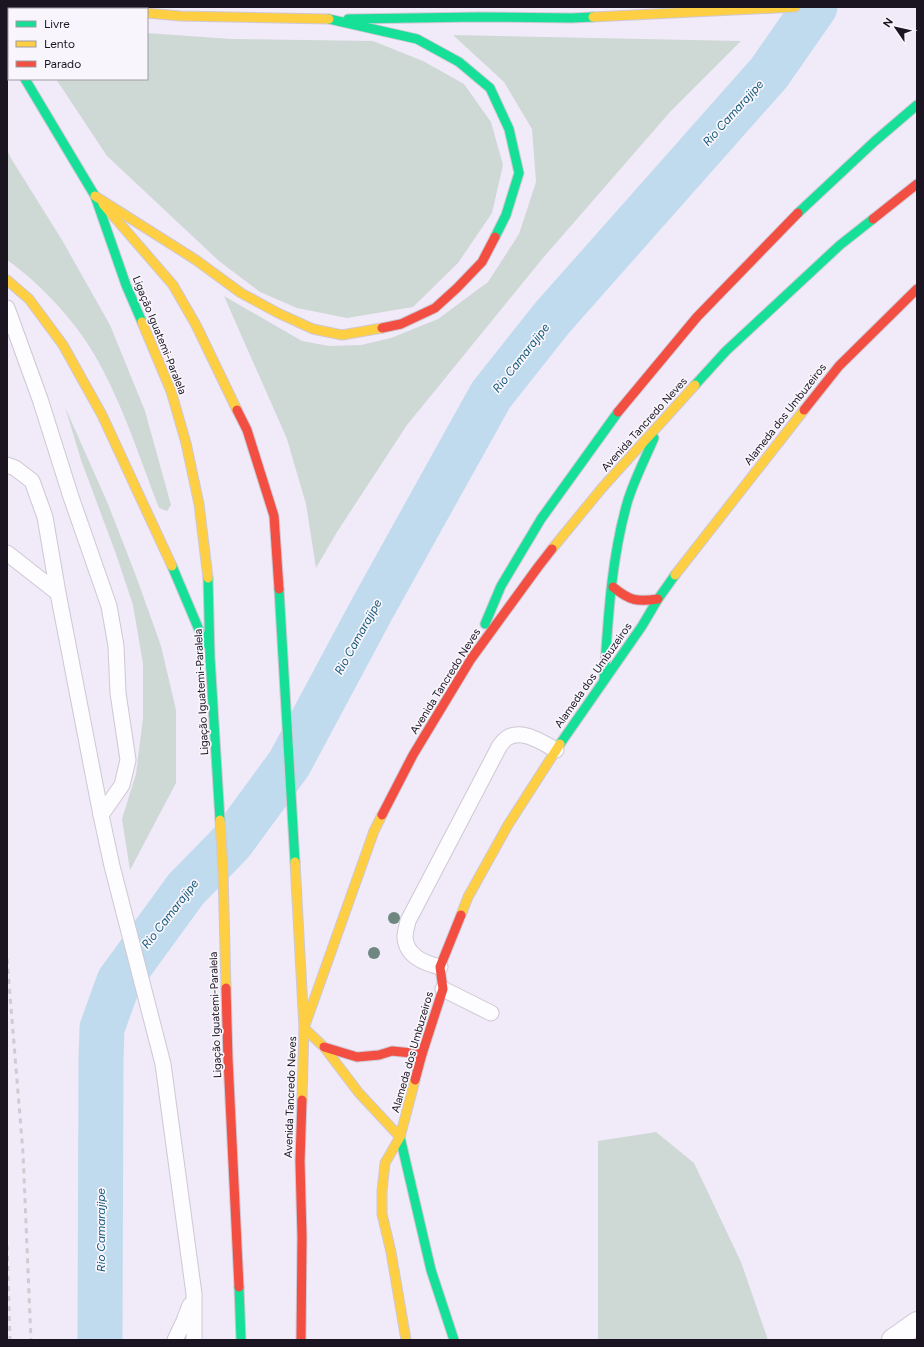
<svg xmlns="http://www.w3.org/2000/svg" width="924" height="1347" font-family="Figtree,sans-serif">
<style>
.green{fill:#ced9d6}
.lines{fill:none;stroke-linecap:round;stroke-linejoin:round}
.river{stroke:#c1dbee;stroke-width:45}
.lane-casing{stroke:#cec8d4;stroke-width:17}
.street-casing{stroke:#cec8d4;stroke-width:24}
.fast-casing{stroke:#cec8d4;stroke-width:11}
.slow-casing{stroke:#cec8d4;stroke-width:11}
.jam-casing{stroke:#cec8d4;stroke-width:11}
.lane{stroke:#fdfcfe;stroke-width:15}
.street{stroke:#fdfcfe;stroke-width:22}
.fast{stroke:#16e098;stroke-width:9}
.slow{stroke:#ffcf43;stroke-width:9}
.jam{stroke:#f24e42;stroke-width:9}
.rail{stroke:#ceccd1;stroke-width:3;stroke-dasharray:5 5;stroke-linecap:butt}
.tree{fill:#6f8781}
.labels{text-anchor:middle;stroke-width:3.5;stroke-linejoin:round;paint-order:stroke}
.street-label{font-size:11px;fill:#1a1520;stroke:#f8f5fc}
.water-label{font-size:12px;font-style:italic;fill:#145a78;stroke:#f8f5fc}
</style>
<rect width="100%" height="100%" fill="#f1eaf8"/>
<!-- green -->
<g class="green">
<polygon points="147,33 231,39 373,41 423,61 464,84 491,122 503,165 492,213 458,263 413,307 347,318 297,308 260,292 219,261 107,156 56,79 147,79"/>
<polygon points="453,35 741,41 670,112 543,258 407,425 337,532 316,568 306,504 287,439 224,296 302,341 329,346 361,345 391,338 438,319 488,282 519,234 536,182 532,129 504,82"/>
<path d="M 7,150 L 12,160 L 62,240 L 110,325 L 145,411 L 171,505 L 167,511 L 159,508 C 139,456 122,402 94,354 C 74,320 39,282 7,260 Z"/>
<polygon points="65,407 108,504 136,576 161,646 176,710 176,783 130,870 122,819 136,774 143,718 143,664 133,605 116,554 81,460"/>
<polygon points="656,1132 694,1163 741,1262 768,1340 598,1340 598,1141"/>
</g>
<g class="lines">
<!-- river -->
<polyline class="river" points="100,1340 101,1058 102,1028 119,981 186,889 231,843 289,764 372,609 491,395 552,318 769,73 815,7"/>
<defs>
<g id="lane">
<polyline points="7,308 40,399 71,497 109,606 116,646 118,693 128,760 122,785 101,815"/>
<polyline points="7,465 15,468 32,481 45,517 58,593 101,815 112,866 163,1064 194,1294 194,1340"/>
<polyline points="7,553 58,593"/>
<path d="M 440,967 C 424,963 406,956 405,937 C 405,932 407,926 408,921 L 499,747 C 501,744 504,740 507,738 C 522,728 543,743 556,750"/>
<polyline points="443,989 491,1013"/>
<polyline points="175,1340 184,1321 190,1305"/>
</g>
<polyline id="street" points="893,1340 917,1323"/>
<g id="fast">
<polyline points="8,7 9,18"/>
<polyline points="95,7 113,9"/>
<polyline points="329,19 417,39 459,62 490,88 509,129 519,173 506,215 495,237"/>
<polyline points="348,19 479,17 572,18 593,17"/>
<polyline points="25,79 95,196 126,285 142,322"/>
<polyline points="798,213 875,141 917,105"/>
<polyline points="695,385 726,351 840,245 873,219"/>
<polyline points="172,566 205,644"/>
<polyline points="208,578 210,657 220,820"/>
<polyline points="279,589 295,862"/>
<polyline points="485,624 501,586 541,519 618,412"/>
<path d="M 604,680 C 608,620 611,558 628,500 C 635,478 645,459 654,438"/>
<polyline points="560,744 642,626 658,599 675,575"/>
<polyline points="400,1137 431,1270 454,1340"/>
<polyline points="239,1287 241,1340"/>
</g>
<g id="slow">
<polyline points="147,13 180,16 329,19"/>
<polyline points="593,17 795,7"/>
<polyline points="95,196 196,260 241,293 278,313 313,329 342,335 382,328"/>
<polyline points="103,204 173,285 196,325 237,410"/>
<polyline points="7,280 29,299 63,345 102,415 172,566"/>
<polyline points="142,322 171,391 186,443 199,504 208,578"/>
<polyline points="552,549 602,488 695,385"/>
<polyline points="675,575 804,410"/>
<polyline points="220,820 223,871 226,988"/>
<polyline points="295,862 304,1028 324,1047 359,1093 400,1137"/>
<polyline points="461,915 468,897 508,825 560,744"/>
<polyline points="302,1100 304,1028 374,831 382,815"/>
<polyline points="406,1340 391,1252 382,1214 382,1191 385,1163 400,1137 415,1080"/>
</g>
<g id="jam">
<polyline points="7,41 9,47"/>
<polyline points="873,219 917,184"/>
<polyline points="382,328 401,324 435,308 457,288 482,262 495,237"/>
<polyline points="237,410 247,430 274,516 279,589"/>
<polyline points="804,410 839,366 917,289"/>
<polyline points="618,412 697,317 798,213"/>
<path d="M 613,587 C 630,601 637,602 658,599"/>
<polyline points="382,815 413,755 471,659 538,567 552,549"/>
<polyline points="226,988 228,1059 239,1287"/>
<polyline points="324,1047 357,1057 379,1055 392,1051 422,1054"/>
<polyline points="415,1080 422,1054 443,989 440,967 461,915"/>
<polyline points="301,1340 302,1237 300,1161 302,1100"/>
</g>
</defs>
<!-- lane casing -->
<use href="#lane" class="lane-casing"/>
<!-- street casing -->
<use href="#street" class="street-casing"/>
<!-- fast casing -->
<use href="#fast" class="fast-casing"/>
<!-- slow casing -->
<use href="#slow" class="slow-casing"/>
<!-- jam casing -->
<use href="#jam" class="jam-casing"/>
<!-- lane -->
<use href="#lane" class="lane"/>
<!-- street -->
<use href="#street" class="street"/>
<!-- fast -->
<use href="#fast" class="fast"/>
<!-- slow -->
<use href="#slow" class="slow"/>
<!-- jam -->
<use href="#jam" class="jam"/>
<!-- rail -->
<g class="rail">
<polyline points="7,959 23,1153 31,1340"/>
<polyline points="7,1246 10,1340"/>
</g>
</g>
<!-- trees -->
<g class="tree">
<circle cx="394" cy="918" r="6"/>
<circle cx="374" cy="953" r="6"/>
</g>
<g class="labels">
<!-- street labels -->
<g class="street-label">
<text transform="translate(160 335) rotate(68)" y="4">Ligação Iguatemi-Paralela</text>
<text transform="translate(785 414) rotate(-52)" y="4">Alameda dos Umbuzeiros</text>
<text transform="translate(644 424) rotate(-48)" y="4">Avenida Tancredo Neves</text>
<text transform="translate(593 675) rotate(-55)" y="4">Alameda dos Umbuzeiros</text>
<text transform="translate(445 681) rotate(-58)" y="4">Avenida Tancredo Neves</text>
<text transform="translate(201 692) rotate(-93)" y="4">Ligação Iguatemi-Paralela</text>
<text transform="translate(215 1015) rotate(-92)" y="4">Ligação Iguatemi-Paralela</text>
<text transform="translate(412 1052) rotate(-74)" y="4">Alameda dos Umbuzeiros</text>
<text transform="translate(290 1097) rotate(-88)" y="4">Avenida Tancredo Neves</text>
</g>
<!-- water labels -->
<g class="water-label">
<text transform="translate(733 113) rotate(-48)" y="4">Rio Camarajipe</text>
<text transform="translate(521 358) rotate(-52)" y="4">Rio Camarajipe</text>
<text transform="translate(358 637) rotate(-61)" y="4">Rio Camarajipe</text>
<text transform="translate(170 914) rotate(-52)" y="4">Rio Camarajipe</text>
<text transform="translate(101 1230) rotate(-90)" y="4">Rio Camarajipe</text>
</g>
</g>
<!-- border -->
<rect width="924" height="1347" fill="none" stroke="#1a1520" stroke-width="16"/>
<!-- legend -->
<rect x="8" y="8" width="140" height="72" fill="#f8f5fc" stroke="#9f9ba4"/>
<rect x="16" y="21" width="20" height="6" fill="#16e098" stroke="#9f9ba4"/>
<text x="44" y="28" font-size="12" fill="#1a1520">Livre</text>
<rect x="16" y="41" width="20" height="6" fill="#ffcf43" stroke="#9f9ba4"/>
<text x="44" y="48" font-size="12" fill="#1a1520">Lento</text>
<rect x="16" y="61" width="20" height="6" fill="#f24e42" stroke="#9f9ba4"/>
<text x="44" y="68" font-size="12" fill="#1a1520">Parado</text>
<!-- north arrow -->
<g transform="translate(896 28) rotate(304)" stroke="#f8f5fc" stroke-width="3" paint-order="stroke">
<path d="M0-3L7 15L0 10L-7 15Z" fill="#1a1520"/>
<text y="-6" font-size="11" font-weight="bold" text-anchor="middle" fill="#1a1520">N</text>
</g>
</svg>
